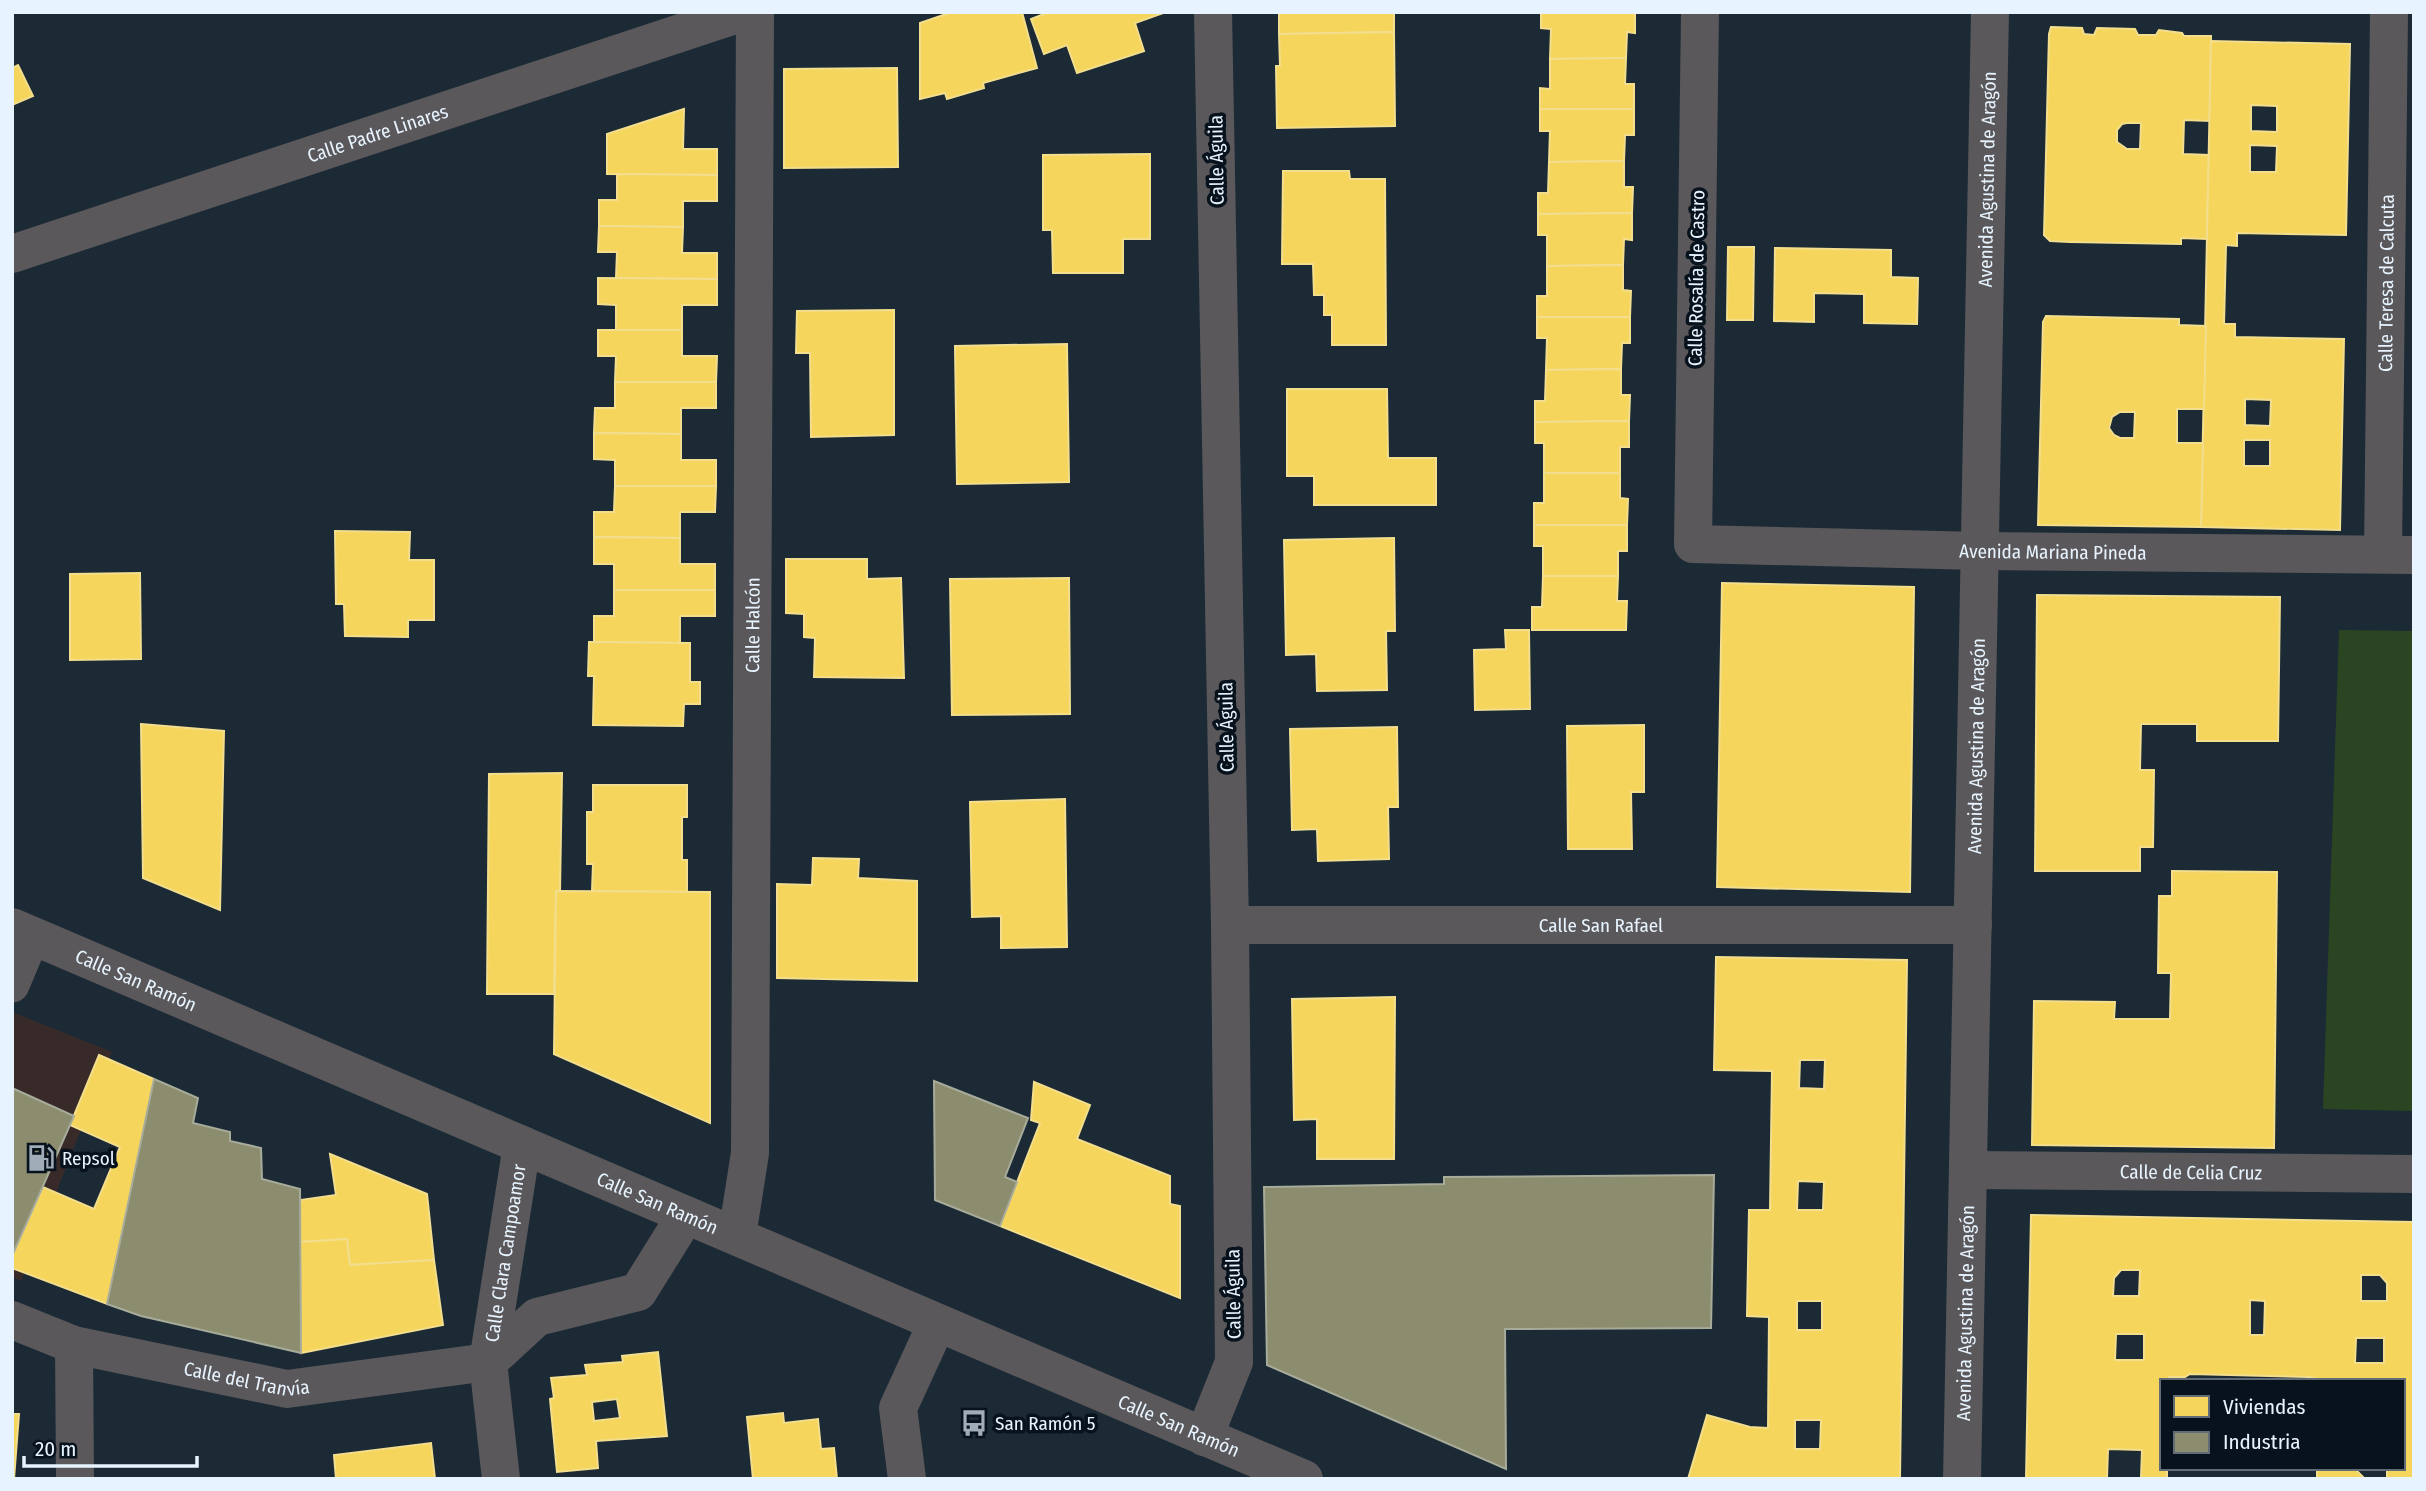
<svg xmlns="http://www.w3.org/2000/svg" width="2426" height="1491" font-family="'Fira Sans Condensed',sans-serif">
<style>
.commercial{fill:#392a2a}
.park{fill:#2b4522}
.homes{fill:#f6d55c;stroke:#f2de8d;stroke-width:2;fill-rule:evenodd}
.industry{fill:#8c8c6e;stroke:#a7ab9a;stroke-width:2}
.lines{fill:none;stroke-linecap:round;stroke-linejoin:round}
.service{stroke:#5a585a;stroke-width:35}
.minor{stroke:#5a585a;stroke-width:38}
.tertiary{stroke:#5a585a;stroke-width:38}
.labels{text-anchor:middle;stroke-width:7;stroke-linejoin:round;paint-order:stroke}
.street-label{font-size:19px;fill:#e7f4ff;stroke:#08121c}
.poi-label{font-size:19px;fill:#e7f4ff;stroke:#08121c;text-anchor:start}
</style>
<rect width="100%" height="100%" fill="#1c2a36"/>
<!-- commercial -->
<polygon class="commercial" points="12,1012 112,1052 21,1281 12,1277"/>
<!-- park -->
<polygon class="park" points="2339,630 2414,631 2414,1111 2323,1109"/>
<!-- homes -->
<g class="homes">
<polygon points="952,12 1022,12 1037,68 983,83 984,88 947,99 945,93 920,99 920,23"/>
<polygon points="1043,12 1162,12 1163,13 1135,23 1144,51 1077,73 1067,45 1044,54 1031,19 1044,14"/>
<polygon points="1279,12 1394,12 1394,32 1279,34"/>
<polygon points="1541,12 1635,12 1635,33 1627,32 1626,58 1550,59 1551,29 1541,28"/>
<path d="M 2051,27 L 2082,28 L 2084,34 L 2094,35 L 2097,28 L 2135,29 L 2138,35 L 2156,35 L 2159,30 L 2182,33 L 2184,36 L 2211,36 L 2210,121 L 2184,120 L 2183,154 L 2209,155 L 2207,239 L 2181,238 L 2181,244 L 2070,242 L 2050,241 L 2044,235 L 2049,34 ZM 2127,123 L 2141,123 L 2140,149 L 2127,149 L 2117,142 L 2117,130 L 2122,124 Z"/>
<polygon points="1394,32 1395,126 1277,128 1276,66 1280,66 1279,34"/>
<path d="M 2211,41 L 2350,44 L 2346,235 L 2237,233 L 2237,246 L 2226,245 L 2224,324 L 2235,324 L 2235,337 L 2344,339 L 2340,530 L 2201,527 ZM 2251,105 L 2277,106 L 2277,132 L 2251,131 ZM 2250,145 L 2277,146 L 2276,172 L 2250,172 ZM 2245,399 L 2271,400 L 2270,426 L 2245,425 ZM 2244,440 L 2270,440 L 2270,466 L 2244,466 Z"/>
<polygon points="1626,58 1625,84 1634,84 1634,109 1540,109 1540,88 1550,89 1550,59"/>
<polygon points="18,65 33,96 12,105 12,68"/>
<polygon points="897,68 898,167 784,168 784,69"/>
<polygon points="684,109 683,149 717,149 717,175 607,174 607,134"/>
<polygon points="1540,109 1634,109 1634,135 1625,135 1624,161 1549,162 1550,131 1540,131"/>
<polygon points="1150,154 1150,239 1123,239 1123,273 1053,273 1052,230 1043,230 1043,155"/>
<polygon points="1624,161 1624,187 1633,187 1632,213 1538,214 1538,193 1548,193 1549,162"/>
<polygon points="1283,171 1349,171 1350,179 1385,179 1386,345 1332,345 1332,315 1324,315 1324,295 1314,295 1313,264 1282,264"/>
<polygon points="617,174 717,175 717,201 683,201 683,227 599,226 599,200 617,200"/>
<polygon points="1632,213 1632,240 1624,239 1623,265 1547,266 1547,235 1538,235 1538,214"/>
<polygon points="599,226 683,227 682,253 717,253 717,279 616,278 617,252 598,252"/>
<polygon points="1728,247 1754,247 1753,320 1727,320"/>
<polygon points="1775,248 1891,250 1891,277 1918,278 1917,324 1864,323 1864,294 1814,293 1814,322 1774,321"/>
<polygon points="1623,265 1623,290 1631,291 1630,317 1537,317 1537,296 1547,296 1547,266"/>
<polygon points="598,278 717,279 717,305 682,305 682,330 616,330 616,305 598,304"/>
<polygon points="894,310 894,435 811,437 810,353 796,353 797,311"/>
<path d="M 2046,316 L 2179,319 L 2179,325 L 2206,326 L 2204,409 L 2177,409 L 2177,443 L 2203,443 L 2201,527 L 2038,525 L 2043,322 ZM 2135,412 L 2134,438 L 2120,438 L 2114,435 L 2109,428 L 2112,417 L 2120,412 Z"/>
<polygon points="1537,317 1630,317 1630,343 1622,343 1621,369 1546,370 1547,338 1537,338"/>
<polygon points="598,330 682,330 682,356 717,356 716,382 615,382 616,356 598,356"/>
<polygon points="1067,344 1069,482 957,484 955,346"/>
<polygon points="1621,369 1621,395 1630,395 1629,421 1535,422 1535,401 1545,401 1546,370"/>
<polygon points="615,382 716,382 716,408 681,408 681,434 594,433 595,408 615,408"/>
<polygon points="1287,389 1387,389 1388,458 1436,458 1436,505 1314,505 1314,476 1287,476"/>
<polygon points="1629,421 1629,447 1620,447 1620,473 1544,473 1544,443 1535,443 1535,422"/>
<polygon points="594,433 681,434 681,460 716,460 716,486 615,486 615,460 594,459"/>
<polygon points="1544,473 1620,473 1620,498 1628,499 1627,525 1534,525 1534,503 1544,503"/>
<polygon points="615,486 716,486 715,512 680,512 680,538 594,537 594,512 614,512"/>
<polygon points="1534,525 1627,525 1627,551 1618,551 1618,576 1543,576 1543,546 1534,546"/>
<polygon points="335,531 410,532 409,560 434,560 434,620 408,620 408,637 345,636 344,604 336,604"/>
<polygon points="594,537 680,538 680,564 715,564 715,590 614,590 614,564 594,564"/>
<polygon points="1394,538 1395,631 1386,631 1387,690 1317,691 1316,654 1286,655 1284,540"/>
<polygon points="786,559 867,559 867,579 901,578 904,678 814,677 815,638 804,637 804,614 786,613"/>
<polygon points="140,573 141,659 70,660 70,574"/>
<polygon points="1543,576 1618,576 1617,601 1627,601 1626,630 1532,630 1532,607 1542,607"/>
<polygon points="1069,578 1070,714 952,715 950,579"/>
<polygon points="1722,583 1914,587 1910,892 1717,887"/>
<polygon points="614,590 715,590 715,616 680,616 680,643 594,642 594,616 614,616"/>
<polygon points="2037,595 2280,597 2278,741 2197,741 2197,724 2141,724 2140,770 2154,770 2153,847 2140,847 2140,871 2035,871"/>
<polygon points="1505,630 1529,630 1530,709 1475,710 1474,650 1506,649"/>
<polygon points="589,642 690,643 690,682 700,682 700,704 684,704 683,726 593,725 594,676 588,676"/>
<polygon points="141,724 224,731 220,910 143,878"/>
<polygon points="1644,725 1644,792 1631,792 1632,849 1568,849 1567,726"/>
<polygon points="1397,727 1398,807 1388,807 1389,859 1318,861 1317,829 1292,830 1290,729"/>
<polygon points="562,773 560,891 556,891 554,994 487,994 489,774"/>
<polygon points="593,785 687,785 687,817 682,817 682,860 687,860 687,892 592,891 593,864 587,864 587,812 593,812"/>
<polygon points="1065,799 1067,947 1001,948 1001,916 972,917 970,802"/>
<polygon points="813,858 859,859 858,878 917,881 917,981 777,978 777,884 812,885"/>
<polygon points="2172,871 2277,872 2274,1148 2032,1145 2034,1001 2115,1002 2114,1019 2170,1019 2171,973 2158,973 2159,896 2172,896"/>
<polygon points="556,891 710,892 710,1123 554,1054"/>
<path d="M 1716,957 L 1907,960 L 1900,1479 L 1688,1479 L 1707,1415 L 1750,1427 L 1768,1428 L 1769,1317 L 1747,1316 L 1749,1210 L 1770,1210 L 1772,1071 L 1714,1070 ZM 1800,1060 L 1825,1060 L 1824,1089 L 1799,1088 ZM 1798,1181 L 1824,1182 L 1823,1210 L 1797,1210 ZM 1797,1301 L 1822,1301 L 1822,1330 L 1797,1330 ZM 1795,1420 L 1821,1420 L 1820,1449 L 1795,1449 Z"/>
<polygon points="1395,997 1394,1159 1317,1159 1317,1119 1294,1120 1292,999"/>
<polygon points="99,1055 154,1079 107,1304 12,1268 12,1256 43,1187 94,1209 120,1147 70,1125"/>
<polygon points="1034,1082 1090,1105 1077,1139 1170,1176 1170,1204 1180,1206 1180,1298 1000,1226 1040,1123 1031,1120"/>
<polygon points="330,1154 427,1194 434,1260 350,1265 347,1239 300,1242 300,1200 336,1195"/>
<path d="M 2031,1215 L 2414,1222 L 2414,1479 L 2387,1479 L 2387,1468 L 2403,1468 L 2403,1381 L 2328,1381 L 2309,1377 L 2190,1374 L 2185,1377 L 2169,1377 L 2169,1381 L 2162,1381 L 2162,1468 L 2167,1468 L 2167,1479 L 2026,1479 ZM 2121,1270 L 2140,1270 L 2139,1296 L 2113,1296 L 2114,1278 ZM 2361,1275 L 2380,1275 L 2387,1283 L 2387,1301 L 2361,1301 ZM 2250,1300 L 2265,1301 L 2264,1335 L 2250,1335 ZM 2116,1334 L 2144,1334 L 2144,1360 L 2115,1360 ZM 2356,1338 L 2384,1338 L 2384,1363 L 2355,1363 ZM 2108,1449 L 2142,1450 L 2141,1478 L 2107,1478 Z"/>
<polygon points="347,1239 350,1265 434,1260 443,1325 301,1353 300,1242"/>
<path d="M 658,1352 L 667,1436 L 596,1441 L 598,1468 L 557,1472 L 550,1399 L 554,1398 L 551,1378 L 587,1375 L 585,1365 L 623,1362 L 622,1356 ZM 617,1399 L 620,1418 L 594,1421 L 592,1402 Z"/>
<polygon points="783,1413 784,1423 818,1419 821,1449 834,1448 837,1479 753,1479 747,1417"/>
<polygon points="12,1414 19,1414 14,1479 12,1479"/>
<polygon points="431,1443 435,1479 336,1479 334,1455"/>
<polygon points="2317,1468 2354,1468 2365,1479 2317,1479"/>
</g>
<!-- industry -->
<g class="industry">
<polygon points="154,1079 198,1098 193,1123 230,1132 230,1141 261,1148 262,1179 300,1189 301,1353 141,1316 107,1304"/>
<polygon points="934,1081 1028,1118 1005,1177 1017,1182 1000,1226 935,1200"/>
<polygon points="12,1088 74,1116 12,1256"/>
<polygon points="1714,1175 1711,1328 1505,1329 1506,1469 1267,1365 1264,1187 1444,1184 1444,1177"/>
</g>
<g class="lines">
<!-- service -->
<polyline class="service" points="12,985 33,935"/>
<!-- minor -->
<g class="minor">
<path id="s1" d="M 1700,12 L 1693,544 L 1979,551 L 2414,555"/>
<path id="s2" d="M 12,254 L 744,12"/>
<path id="s3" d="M 2383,554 L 2389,12"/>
<path id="s4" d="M 1230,925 L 1973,925"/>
<path id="s5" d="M 1969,1170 L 2414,1174"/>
<path id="s6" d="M 737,1236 L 750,1153 L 755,12"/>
<path id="s7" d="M 12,1320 L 74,1345 L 287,1389 L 488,1362"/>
<polyline points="74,1345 75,1479"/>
<polyline points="488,1362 537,1317 638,1292 686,1215"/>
<polyline points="1204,1437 1234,1362 1230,925 1213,12"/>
<path id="s8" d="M 501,1479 L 488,1362 L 522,1145"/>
<polyline points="907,1479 898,1408 937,1323"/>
<path id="s9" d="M 1962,1479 L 1990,12"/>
</g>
<!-- tertiary -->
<path class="tertiary" id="s10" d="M 12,927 L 1304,1479"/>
</g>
<!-- icons -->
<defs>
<symbol id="fuel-bare" viewBox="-9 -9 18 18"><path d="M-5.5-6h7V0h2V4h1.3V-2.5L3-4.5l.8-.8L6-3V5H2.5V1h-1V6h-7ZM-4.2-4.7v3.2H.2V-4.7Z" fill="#a0adb9" stroke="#08121c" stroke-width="2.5" paint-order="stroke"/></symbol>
<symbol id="bus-bare" viewBox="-9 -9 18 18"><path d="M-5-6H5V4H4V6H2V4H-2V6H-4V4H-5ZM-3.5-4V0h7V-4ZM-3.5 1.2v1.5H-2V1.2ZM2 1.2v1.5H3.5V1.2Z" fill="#a0adb9" stroke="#08121c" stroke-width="2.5" paint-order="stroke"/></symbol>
</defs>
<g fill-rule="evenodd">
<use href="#fuel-bare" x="22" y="1139" width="38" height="38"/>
<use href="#bus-bare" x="955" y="1404" width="38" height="38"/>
</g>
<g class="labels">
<!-- street labels -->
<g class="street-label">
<text dy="7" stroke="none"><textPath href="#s2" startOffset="385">Calle Padre Linares</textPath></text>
<text transform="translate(1216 160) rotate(-91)" y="7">Calle Águila</text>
<text dy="7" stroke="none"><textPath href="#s9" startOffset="1300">Avenida Agustina de Aragón</textPath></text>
<text transform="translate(1696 278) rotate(-89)" y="7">Calle Rosalía de Castro</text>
<text dy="7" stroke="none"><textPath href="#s3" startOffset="271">Calle Teresa de Calcuta</textPath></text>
<text dy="7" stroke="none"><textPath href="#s1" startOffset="892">Avenida Mariana Pineda</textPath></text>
<text dy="7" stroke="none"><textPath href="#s6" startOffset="612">Calle Halcón</textPath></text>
<text transform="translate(1226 727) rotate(-91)" y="7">Calle Águila</text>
<text dy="7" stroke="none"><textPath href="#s9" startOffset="733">Avenida Agustina de Aragón</textPath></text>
<text dy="7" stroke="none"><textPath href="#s4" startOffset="371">Calle San Rafael</textPath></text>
<text dy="7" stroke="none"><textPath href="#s10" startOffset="135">Calle San Ramón</textPath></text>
<text dy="7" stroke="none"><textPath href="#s5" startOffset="222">Calle de Celia Cruz</textPath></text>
<text dy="7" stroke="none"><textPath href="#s10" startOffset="702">Calle San Ramón</textPath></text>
<text dy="7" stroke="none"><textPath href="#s8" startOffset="228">Calle Clara Campoamor</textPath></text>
<text transform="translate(1233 1294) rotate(-91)" y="7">Calle Águila</text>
<text dy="7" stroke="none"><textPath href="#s9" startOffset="166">Avenida Agustina de Aragón</textPath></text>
<text dy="7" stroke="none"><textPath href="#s7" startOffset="243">Calle del Tranvía</textPath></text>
<text dy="7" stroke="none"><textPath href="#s10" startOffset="1269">Calle San Ramón</textPath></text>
</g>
<!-- poi labels -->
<g class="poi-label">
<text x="62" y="1165">Repsol</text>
<text x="995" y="1430">San Ramón 5</text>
</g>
</g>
<!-- border -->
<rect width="2426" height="1491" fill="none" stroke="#e7f4ff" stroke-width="28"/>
<!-- legend -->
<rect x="2160" y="1379" width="245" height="91" fill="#08121c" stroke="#616c77" stroke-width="2"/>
<rect x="2174" y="1396" width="35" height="21" fill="#f6d55c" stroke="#616c77" stroke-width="2"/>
<text x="2223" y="1414" font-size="21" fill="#e7f4ff">Viviendas</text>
<rect x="2174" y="1432" width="35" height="21" fill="#8c8c6e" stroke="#616c77" stroke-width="2"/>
<text x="2223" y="1449" font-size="21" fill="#e7f4ff">Industria</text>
<!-- scale -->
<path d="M24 1456v10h173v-10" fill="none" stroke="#e7f4ff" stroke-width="3.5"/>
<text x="35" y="1456" font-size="21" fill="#e7f4ff" stroke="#08121c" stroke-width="5" paint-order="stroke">20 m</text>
</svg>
